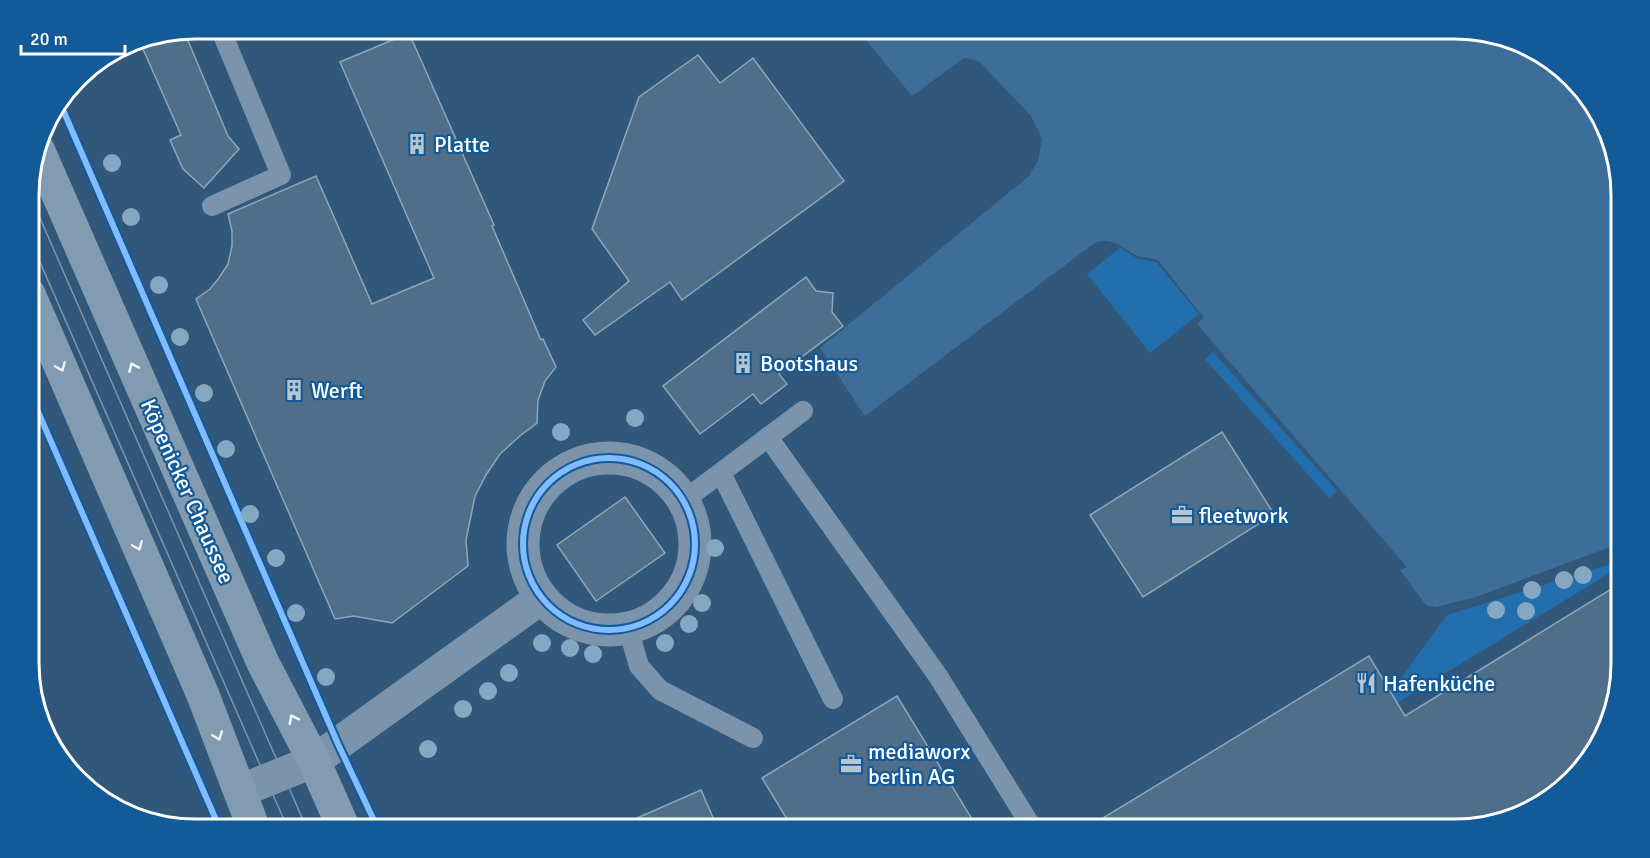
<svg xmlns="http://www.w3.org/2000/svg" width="1650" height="858" font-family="Signika,sans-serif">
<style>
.green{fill:#236fad}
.water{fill:#3c6e99}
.building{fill:#4e6e89;stroke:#8fa6b9;stroke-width:1.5}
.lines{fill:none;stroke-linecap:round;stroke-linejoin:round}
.lane{stroke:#7b94ac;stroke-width:20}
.street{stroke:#7b94ac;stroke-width:33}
.secondary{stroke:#829bb0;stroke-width:33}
.tram{stroke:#7c94ab;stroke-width:1.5}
.cycleway-casing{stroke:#135a98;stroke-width:10}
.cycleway{stroke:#80bcff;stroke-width:6}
.tree{fill:#86a7c2}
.oneway{stroke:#f2f5f7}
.labels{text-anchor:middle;stroke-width:4.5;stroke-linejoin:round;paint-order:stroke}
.poi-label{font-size:22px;fill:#fff;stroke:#135a98;text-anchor:start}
.street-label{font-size:22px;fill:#fff;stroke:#135a98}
.rim{fill:none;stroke:#fff;stroke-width:3}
</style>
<rect width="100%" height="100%" fill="#31587a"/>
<!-- green -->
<g class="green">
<polygon points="1120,248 1138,259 1156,262 1199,314 1150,353 1087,274"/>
<polygon points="1213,352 1337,491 1329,498 1205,359"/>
<polygon points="1621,561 1621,566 1190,829 1166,829 1391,692 1447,615"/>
</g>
<!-- water -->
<path class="water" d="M 1455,28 L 1529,46 L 1593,102 L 1620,174 L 1621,543 L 1476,597 L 1436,607 L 1426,605 L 1400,570 L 1407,567 L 1197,324 L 1204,318 L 1158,260 C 1152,258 1144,258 1138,256 C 1122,249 1112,234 1093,244 L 865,416 L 820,348 L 1029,176 L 1038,161 L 1042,139 L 1031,116 L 979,61 L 964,58 L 912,96 L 857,29 Z"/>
<!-- building -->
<g class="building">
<polygon points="184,31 228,136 239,149 204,188 183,169 170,140 181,135 139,40"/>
<polygon points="409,33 494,225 492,226 541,340 543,339 556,367 545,381 538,400 537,423 521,435 500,454 486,475 475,496 466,540 468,566 392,623 354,616 335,619 196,299 210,289 219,278 228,264 232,246 232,231 228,214 316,176 372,304 434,278 340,62"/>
<polygon points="698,55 720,83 753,58 844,181 682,300 670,282 595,335 583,320 629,281 592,229 639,97"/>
<polygon points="806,277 816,291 833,293 832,312 843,326 779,374 787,384 761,404 753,394 700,434 663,386"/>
<polygon points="1222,432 1274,514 1143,597 1090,515"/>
<polygon points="625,497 665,553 596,601 557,545"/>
<polygon points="1621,583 1622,663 1604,737 1547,802 1466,829 1085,829 1369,656 1405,716"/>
<polygon points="897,696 978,829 793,829 762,778"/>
<polygon points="701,790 718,829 612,829"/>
</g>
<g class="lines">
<!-- lane -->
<g class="lane">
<polyline points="212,206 281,175 220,28"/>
<polyline points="768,437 938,676 1033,829"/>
<polyline points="721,473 833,699"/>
<polyline points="683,501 803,411"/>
<polyline points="628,628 639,666 660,690 753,738"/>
</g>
<!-- street -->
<g class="street">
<circle cx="609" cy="544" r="86"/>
<polyline points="240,791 314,761 541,598"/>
</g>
<!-- secondary -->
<g class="secondary">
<polyline points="38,149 263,663 314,761 344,829"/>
<polyline points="29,294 203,695 254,829"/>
</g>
<!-- tram -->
<g class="tram">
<polyline points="29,193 307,829"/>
<polyline points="29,237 288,829"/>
</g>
<defs>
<g id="cycleway">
<polyline points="60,103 338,744 378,829"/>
<polyline points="29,391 220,829"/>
<circle cx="609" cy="544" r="86"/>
</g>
</defs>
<!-- cycleway casing -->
<use href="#cycleway" class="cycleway-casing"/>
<!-- cycleway -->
<use href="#cycleway" class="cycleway"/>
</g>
<!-- trees -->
<g class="tree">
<circle cx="112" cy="163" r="9"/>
<circle cx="131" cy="217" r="9"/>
<circle cx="159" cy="285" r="9"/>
<circle cx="180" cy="337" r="9"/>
<circle cx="204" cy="393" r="9"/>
<circle cx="635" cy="418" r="9"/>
<circle cx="561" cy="432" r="9"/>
<circle cx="226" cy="449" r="9"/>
<circle cx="250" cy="514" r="9"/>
<circle cx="715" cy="548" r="9"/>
<circle cx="276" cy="558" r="9"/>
<circle cx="1583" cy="575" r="9"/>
<circle cx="1564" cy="580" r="9"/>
<circle cx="1532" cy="590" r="9"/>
<circle cx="702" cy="603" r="9"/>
<circle cx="1496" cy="610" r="9"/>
<circle cx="1526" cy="611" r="9"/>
<circle cx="296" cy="613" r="9"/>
<circle cx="689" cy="624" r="9"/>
<circle cx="542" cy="643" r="9"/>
<circle cx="665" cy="643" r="9"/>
<circle cx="570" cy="648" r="9"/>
<circle cx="593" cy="654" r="9"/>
<circle cx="509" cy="673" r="9"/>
<circle cx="326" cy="677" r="9"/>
<circle cx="488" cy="691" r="9"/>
<circle cx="463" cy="709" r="9"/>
<circle cx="428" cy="749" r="9"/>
</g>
<!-- one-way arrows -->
<defs><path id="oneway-chevron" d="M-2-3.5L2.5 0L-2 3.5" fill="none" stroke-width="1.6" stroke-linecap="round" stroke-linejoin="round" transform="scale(1.5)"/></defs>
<g class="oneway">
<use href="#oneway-chevron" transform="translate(61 367) rotate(67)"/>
<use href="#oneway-chevron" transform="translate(133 367) rotate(-114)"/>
<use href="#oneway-chevron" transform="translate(138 546) rotate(67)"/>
<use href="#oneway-chevron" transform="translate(293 719) rotate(-117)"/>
<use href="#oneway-chevron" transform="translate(218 736) rotate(69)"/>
</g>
<!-- icons -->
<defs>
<symbol id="building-bare" viewBox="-9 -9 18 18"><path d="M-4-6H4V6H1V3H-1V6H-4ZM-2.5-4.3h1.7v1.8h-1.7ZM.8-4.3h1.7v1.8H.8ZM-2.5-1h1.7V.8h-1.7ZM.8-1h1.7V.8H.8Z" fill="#b7c5d0" stroke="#135a98" stroke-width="2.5" paint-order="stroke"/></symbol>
<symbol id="office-bare" viewBox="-9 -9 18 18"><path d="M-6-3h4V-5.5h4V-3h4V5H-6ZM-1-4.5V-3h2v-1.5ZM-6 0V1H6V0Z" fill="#b7c5d0" stroke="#135a98" stroke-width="2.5" paint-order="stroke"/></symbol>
<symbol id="restaurant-bare" viewBox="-9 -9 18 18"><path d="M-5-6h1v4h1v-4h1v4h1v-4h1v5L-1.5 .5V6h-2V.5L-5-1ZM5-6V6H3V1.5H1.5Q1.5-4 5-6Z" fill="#b7c5d0" stroke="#135a98" stroke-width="2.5" paint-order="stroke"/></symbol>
</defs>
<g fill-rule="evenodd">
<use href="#building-bare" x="402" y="129" width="30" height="30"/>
<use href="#building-bare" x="728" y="348" width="30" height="30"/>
<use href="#building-bare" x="279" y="375" width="30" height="30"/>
<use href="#office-bare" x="1167" y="500" width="30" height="30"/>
<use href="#restaurant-bare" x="1351" y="668" width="30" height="30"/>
<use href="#office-bare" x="836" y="749" width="30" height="30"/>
</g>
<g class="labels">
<!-- poi labels -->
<g class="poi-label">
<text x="434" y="152">Platte</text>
<text x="760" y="371">Bootshaus</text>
<text x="311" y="398">Werft</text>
<text x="1199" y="523">fleetwork</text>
<text x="1383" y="691">Hafenküche</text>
<text x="868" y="759">mediaworx<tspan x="868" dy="25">berlin AG</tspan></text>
</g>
<!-- street labels -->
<g class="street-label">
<text transform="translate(188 491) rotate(66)" y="8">Köpenicker Chaussee</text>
</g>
</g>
<!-- crop -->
<path d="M0 0H1650V858H0ZM195 39H1455A156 156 0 0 1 1611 195V663A156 156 0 0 1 1455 819H195A156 156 0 0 1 39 663V195A156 156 0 0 1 195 39Z" fill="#135a98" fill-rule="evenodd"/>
<path class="rim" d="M195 39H1455A156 156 0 0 1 1611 195V663A156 156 0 0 1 1455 819H195A156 156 0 0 1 39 663V195A156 156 0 0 1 195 39Z"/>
<!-- scale -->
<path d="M21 45v9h104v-9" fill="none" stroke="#ffffff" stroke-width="3"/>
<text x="30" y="45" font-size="18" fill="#ffffff" stroke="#135a98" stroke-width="4.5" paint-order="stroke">20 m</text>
</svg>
